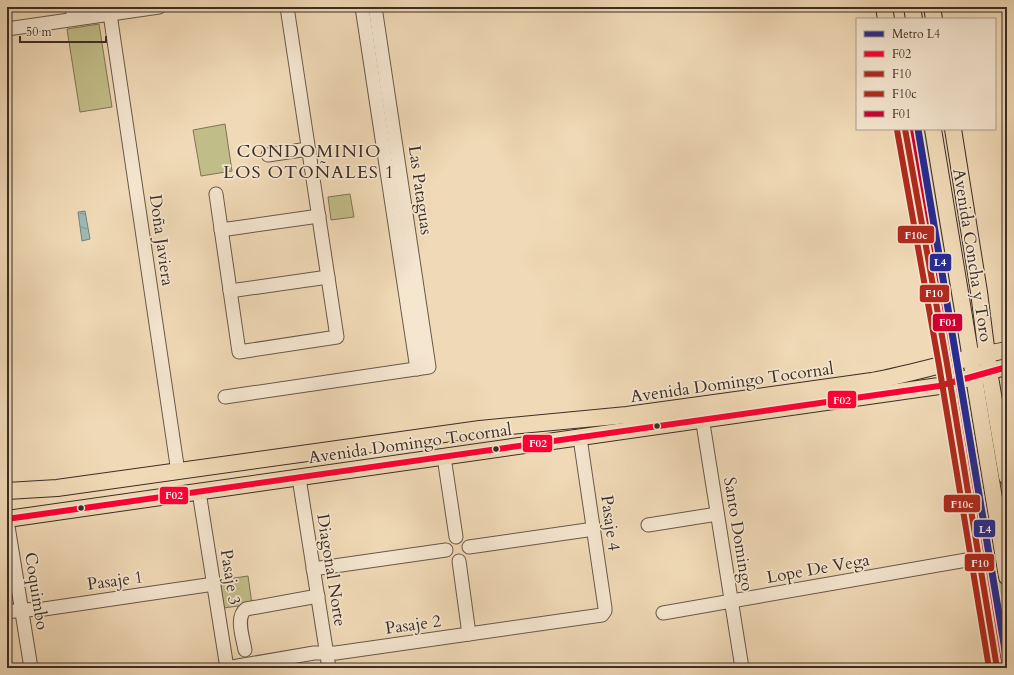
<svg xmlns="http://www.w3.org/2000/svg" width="1014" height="675" font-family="Cardo,serif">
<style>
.green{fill:#c1bd88;stroke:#7e7556}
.water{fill:url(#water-ripples);stroke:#76817b}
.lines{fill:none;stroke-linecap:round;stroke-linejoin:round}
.minor-casing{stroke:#695849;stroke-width:15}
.major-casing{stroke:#3c2d25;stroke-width:18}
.minor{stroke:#f5e6d0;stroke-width:13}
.major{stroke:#f0d9b6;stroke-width:16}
.bus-1-casing{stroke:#f5e6d0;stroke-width:9}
.bus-2-casing{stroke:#f5e6d0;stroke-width:9}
.bus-3-casing{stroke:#f5e6d0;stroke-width:9}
.bus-4-casing{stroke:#f5e6d0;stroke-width:9}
.bus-1{stroke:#f03;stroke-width:6}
.bus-2{stroke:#af2b1e;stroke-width:6}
.bus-3{stroke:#af2b1e;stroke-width:6}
.bus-4{stroke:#c03;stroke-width:6}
.metro-1-casing{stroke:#f5e6d0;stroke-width:10}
.metro-1{stroke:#292d91;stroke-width:7}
.bus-dot{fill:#3c2d25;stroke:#f5e6d0;stroke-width:1.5}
.labels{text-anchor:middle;stroke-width:3.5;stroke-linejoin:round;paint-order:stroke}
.street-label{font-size:17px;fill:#3c2d25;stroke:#f5e6d0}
.neighbourhood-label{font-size:18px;letter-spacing:1px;fill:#3c2d25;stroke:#f5e6d0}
.line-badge{stroke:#f5e6d0;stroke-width:1.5}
.badge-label{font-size:11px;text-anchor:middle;font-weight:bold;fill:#fff}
</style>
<defs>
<pattern id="water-ripples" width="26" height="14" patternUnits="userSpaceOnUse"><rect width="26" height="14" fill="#9cb9b5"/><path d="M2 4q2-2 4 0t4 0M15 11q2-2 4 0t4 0" fill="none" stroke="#809793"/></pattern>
</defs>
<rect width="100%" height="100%" fill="#f0d9b6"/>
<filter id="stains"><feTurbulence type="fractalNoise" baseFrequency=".005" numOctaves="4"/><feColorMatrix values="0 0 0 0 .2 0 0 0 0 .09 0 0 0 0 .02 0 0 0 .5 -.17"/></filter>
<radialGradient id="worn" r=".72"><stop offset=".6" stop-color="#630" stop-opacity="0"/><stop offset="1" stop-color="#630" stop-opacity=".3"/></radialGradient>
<!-- green -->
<g class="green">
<polygon points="99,24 112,107 80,112 67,29"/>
<polygon points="225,124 232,171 201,176 193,130"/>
<polygon points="911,129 927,129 933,155 1007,612 1007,668 1004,668 950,332"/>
<polygon points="350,194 354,217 331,220 328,197"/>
<polygon points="248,576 252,604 224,608 220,580"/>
</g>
<!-- water -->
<polygon class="water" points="85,211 90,239 82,241 78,212"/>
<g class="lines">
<defs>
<g id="minor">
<polyline points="72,7 74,19"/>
<polyline points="362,7 417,369"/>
<polyline points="110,14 178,472"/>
<polyline points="7,29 159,7"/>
<polyline points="268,155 308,149"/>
<polyline points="216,194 239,352 337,337 287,7"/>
<polyline points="221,230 319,216"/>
<polyline points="230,291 328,277"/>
<polyline points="225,397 429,367 375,7"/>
<polyline points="701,411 742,668"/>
<polyline points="444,457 456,537"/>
<polyline points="299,478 329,668"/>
<polyline points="199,492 227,668"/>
<polyline points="7,520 31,668"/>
<polyline points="648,525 717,514"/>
<polyline points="469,547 594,529"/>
<polyline points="459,561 469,634"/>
<polyline points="313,569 446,550"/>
<polyline points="7,612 22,610 44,609 214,584"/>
<polyline points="663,613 978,558"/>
<polyline points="992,640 1007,636"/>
<path d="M 245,650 C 243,638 235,617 246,609 L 318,596"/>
<polyline points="226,668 314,653 336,653 602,615 605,611 605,608 580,438"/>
</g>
<g id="major">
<polyline points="884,7 886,19"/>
<polyline points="912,7 914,19"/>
<polyline points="932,7 934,19"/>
<polyline points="905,129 947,364 997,668"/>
<polyline points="933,129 1007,577"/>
<polyline points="953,129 979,292 989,371 1007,477"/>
<path d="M 7,491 L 57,488 L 480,429 L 627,415 L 872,381 C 917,373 961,358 1007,350"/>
<polyline points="7,519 939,386 973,377 989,371 1007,367"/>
</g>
</defs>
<!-- minor casing -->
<use href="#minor" class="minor-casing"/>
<!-- major casing -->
<use href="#major" class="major-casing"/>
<!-- minor -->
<use href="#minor" class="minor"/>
<!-- major -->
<use href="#major" class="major"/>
<defs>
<polyline id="bus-1" points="7,519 939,386 1007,367"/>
<polyline id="bus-2" points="905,129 947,364 997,668"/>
<polyline id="bus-3" points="897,130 939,365 989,668"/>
<polyline id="bus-4" points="913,129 955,363 1005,667"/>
</defs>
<!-- bus-1 casing -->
<use href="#bus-1" class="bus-1-casing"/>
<!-- bus-2 casing -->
<use href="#bus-2" class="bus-2-casing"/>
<!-- bus-3 casing -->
<use href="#bus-3" class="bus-3-casing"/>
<!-- bus-4 casing -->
<use href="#bus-4" class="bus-4-casing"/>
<!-- bus-1 -->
<use href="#bus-1" class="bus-1"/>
<!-- bus-2 -->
<use href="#bus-2" class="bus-2"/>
<!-- bus-3 -->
<use href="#bus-3" class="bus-3"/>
<!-- bus-4 -->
<use href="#bus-4" class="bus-4"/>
<defs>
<polyline id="metro-1" points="918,129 1007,662"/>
</defs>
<!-- metro-1 casing -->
<use href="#metro-1" class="metro-1-casing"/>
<!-- metro-1 -->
<use href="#metro-1" class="metro-1"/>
</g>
<!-- markers -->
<g class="bus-dot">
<circle cx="657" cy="426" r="3.5"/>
<circle cx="496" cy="449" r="3.5"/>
<circle cx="81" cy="508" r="3.5"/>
</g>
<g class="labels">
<!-- street labels -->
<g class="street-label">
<text transform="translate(421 190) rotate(82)" y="6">Las Pataguas</text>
<text transform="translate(162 240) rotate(82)" y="6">Doña Javiera</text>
<text transform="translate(973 255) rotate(81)" y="6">Avenida Concha y Toro</text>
<text transform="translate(732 382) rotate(-8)" y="6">Avenida Domingo Tocornal</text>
<text transform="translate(410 443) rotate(-8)" y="6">Avenida Domingo Tocornal</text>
<text transform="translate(611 523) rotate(82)" y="6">Pasaje 4</text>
<text transform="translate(739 534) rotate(81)" y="6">Santo Domingo</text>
<text transform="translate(818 568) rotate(-10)" y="6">Lope De Vega</text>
<text transform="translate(332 570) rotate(81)" y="6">Diagonal Norte</text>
<text transform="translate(231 577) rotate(81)" y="6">Pasaje 3</text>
<text transform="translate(115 580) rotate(-8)" y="6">Pasaje 1</text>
<text transform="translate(37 591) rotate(81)" y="6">Coquimbo</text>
<text transform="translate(413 624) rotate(-8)" y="6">Pasaje 2</text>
</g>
<!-- neighbourhood labels -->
<g class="neighbourhood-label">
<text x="309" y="157">CONDOMINIO<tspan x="309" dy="21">LOS OTOÑALES 1</tspan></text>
</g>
</g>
<g class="line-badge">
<rect x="897" y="225" width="38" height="19" rx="4" fill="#af2b1e"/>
<rect x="929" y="253" width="23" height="19" rx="4" fill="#292d91"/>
<rect x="919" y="284" width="31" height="19" rx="4" fill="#af2b1e"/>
<rect x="932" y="313" width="31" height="19" rx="4" fill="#c03"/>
<rect x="827" y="390" width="30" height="19" rx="4" fill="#f03"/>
<rect x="522" y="434" width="31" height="19" rx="4" fill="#f03"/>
<rect x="159" y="486" width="30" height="19" rx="4" fill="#f03"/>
<rect x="943" y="494" width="38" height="19" rx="4" fill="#af2b1e"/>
<rect x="973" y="519" width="23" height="19" rx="4" fill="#292d91"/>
<rect x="964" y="553" width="31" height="19" rx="4" fill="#af2b1e"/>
</g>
<g class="badge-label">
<text x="916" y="239">F10c</text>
<text x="940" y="266">L4</text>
<text x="934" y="297">F10</text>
<text x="948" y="326">F01</text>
<text x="842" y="404">F02</text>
<text x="538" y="447">F02</text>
<text x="174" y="499">F02</text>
<text x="962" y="508">F10c</text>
<text x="985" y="533">L4</text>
<text x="980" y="567">F10</text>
</g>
<!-- margin -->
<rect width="1014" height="675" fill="none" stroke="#f0d9b6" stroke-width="24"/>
<rect x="8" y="8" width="998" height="659" fill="none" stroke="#3c2d25" stroke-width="2"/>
<rect x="12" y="12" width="990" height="651" fill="none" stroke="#3c2d25"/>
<!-- legend -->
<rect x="856" y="18" width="140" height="112" fill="#f5e6d0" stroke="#ab9c8c"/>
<rect x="864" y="31" width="20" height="6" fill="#292d91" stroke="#ab9c8c"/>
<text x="892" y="38" font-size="12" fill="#3c2d25">Metro L4</text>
<rect x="864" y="51" width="20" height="6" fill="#ff0033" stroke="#ab9c8c"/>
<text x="892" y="58" font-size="12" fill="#3c2d25">F02</text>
<rect x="864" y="71" width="20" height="6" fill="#af2b1e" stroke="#ab9c8c"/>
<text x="892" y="78" font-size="12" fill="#3c2d25">F10</text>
<rect x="864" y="91" width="20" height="6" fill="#af2b1e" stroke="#ab9c8c"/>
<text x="892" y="98" font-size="12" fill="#3c2d25">F10c</text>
<rect x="864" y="111" width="20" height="6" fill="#cc0033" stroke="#ab9c8c"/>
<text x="892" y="118" font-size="12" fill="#3c2d25">F01</text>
<!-- scale -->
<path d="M20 36v6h86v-6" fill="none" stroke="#3c2d25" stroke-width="2"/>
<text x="26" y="36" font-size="12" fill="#3c2d25" stroke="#f5e6d0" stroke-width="3" paint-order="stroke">50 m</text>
<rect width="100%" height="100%" filter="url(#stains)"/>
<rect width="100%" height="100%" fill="url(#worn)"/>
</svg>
